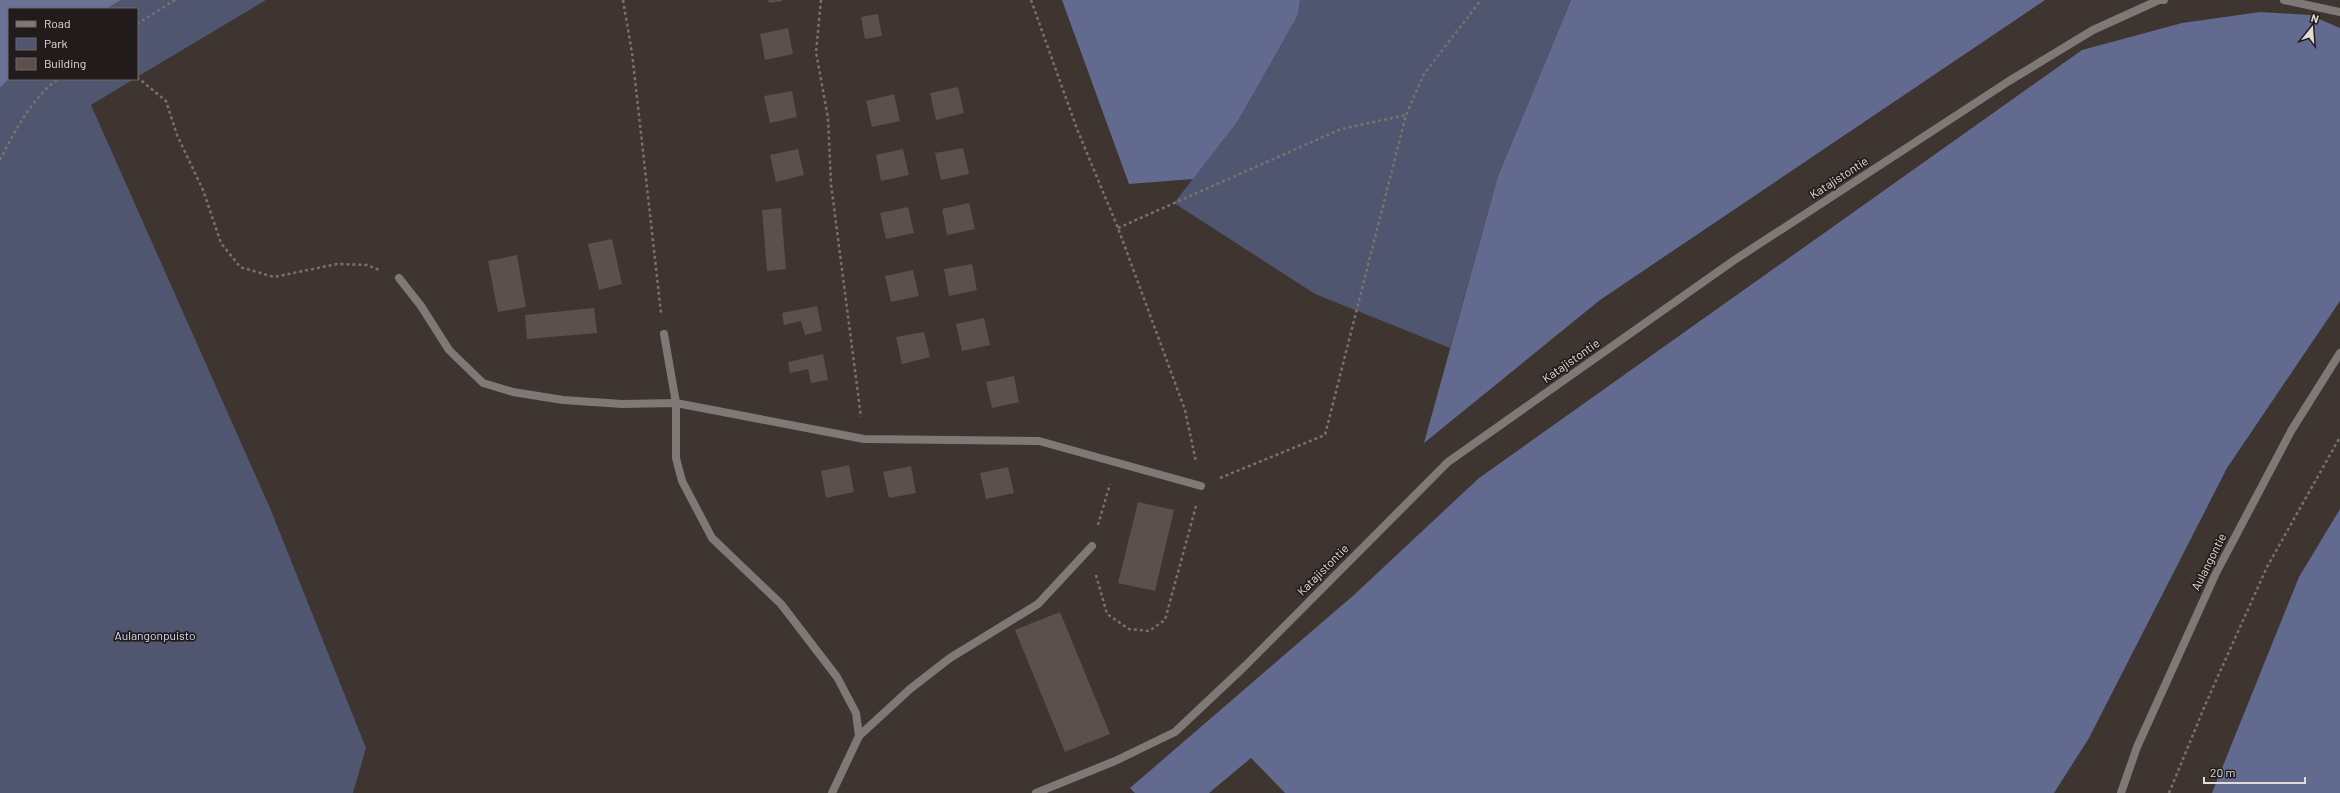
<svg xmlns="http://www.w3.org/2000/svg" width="2340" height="793" font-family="Barlow,sans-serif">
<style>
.green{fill:#505570}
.forest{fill:#636a90}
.water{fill:#697197}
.building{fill:#5b504c}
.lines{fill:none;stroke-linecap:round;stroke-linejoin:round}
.path{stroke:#7a716e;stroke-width:2.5;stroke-dasharray:3 3;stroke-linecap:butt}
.service{stroke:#7e7977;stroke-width:8}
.minor{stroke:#7e7977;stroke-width:8}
.tertiary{stroke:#7e7977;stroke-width:8}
.labels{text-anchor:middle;stroke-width:3.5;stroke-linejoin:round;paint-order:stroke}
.street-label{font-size:12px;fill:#e2dbd9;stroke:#211c1b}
.park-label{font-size:12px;fill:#d6dcf6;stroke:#211c1b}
</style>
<rect width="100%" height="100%" fill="#3e3430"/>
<!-- green -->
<g class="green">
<polygon points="121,0 266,0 137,77 137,9 106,9"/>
<polygon points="1300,0 1571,0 1498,176 1450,348 1315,294 1174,203 1238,121 1298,15"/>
<polygon points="9,79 134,79 91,105 270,508 366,748 353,793 0,793 0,88"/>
</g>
<!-- forest -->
<g class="forest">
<polygon points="1062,0 1300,0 1298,15 1238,121 1193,179 1129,184"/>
<polygon points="1571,0 2045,0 1600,300 1424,443 1498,176"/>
<polygon points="2260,12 2310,15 2340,28 2340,301 2227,468 2089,738 2054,793 1285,793 1251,758 1209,793 1135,793 1130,788 1355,594 1479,478 2082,50 2182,23"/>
<polygon points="2340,509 2340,793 2212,793 2299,577"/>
</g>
<!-- water -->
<polygon class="water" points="0,0 121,0 106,9 9,9 9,79 0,88"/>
<!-- building -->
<g class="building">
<polygon points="768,0 782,0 782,1 769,3"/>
<polygon points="878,14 882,36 865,39 861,17"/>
<polygon points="788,28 793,54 765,60 760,34"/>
<polygon points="958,87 964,113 936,120 930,93"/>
<polygon points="792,91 797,117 770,123 764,96"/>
<polygon points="894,94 900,121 872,127 866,101"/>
<polygon points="963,148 969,174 941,180 935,153"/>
<polygon points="798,149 804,175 776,182 770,155"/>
<polygon points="903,149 909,175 881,181 876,155"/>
<polygon points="969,203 975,229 947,235 942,209"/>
<polygon points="908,207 914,233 886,239 880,213"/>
<polygon points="781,208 786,269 767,271 762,210"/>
<polygon points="612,239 622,284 599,290 588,244"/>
<polygon points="517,255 526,307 498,312 488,261"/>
<polygon points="972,264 977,290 949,296 944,269"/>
<polygon points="913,270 919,296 891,302 885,276"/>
<polygon points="817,306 822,331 805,335 801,321 784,325 782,313"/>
<polygon points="594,308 597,333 527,339 525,315"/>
<polygon points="984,318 990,345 962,351 956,324"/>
<polygon points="924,332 930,357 902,364 896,337"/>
<polygon points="823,354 828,380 811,383 808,369 790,373 788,362"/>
<polygon points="1014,376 1019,402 992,408 986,382"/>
<polygon points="849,465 854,492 826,498 821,471"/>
<polygon points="911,466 916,493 889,498 883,472"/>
<polygon points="1008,467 1014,493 986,499 980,473"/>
<polygon points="1138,502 1174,510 1155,591 1118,583"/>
<polygon points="1060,612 1110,734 1065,752 1015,630"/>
</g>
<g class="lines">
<!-- path -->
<g class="path">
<polyline points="623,0 632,53 661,313"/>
<polyline points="821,0 816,52 828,118 831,184 861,417"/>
<polyline points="1031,0 1077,129 1118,228 1185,410 1196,462"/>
<polyline points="137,24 175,0"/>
<polyline points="137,77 166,101 177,135 203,190 221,243 240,267 274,277 337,264 367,265 379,270"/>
<path d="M 0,160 C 15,131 31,99 58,79"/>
<polyline points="1118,228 1341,129 1406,115"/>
<polyline points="1220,478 1325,435 1406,115 1424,74 1481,0"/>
<polyline points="1098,525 1110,484"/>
<polyline points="1096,575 1107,614 1129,629 1149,631 1165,620 1196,506"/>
<polyline points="2169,793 2206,703 2267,567 2340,437"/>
</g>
<!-- service -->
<g class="service">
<polyline points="399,278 421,306 449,350 483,383 513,392 563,400 622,404 676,403 864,439 1039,441 1201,486"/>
<polyline points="664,334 676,403 676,458 682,481 712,538 781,604 837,677 856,713 859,736 832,793"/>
<polyline points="859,736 910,689 950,658 1038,604 1092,546"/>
</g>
<!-- minor -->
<g class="minor">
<polyline points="2284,0 2340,12"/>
<polyline points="1036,793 1115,761 1175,732 1245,666 1448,462 1733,261 2009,81 2093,30 2159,0 2164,0"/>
</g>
<!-- tertiary -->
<polyline class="tertiary" points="2121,793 2137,747 2215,575 2291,431 2340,353"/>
</g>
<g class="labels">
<!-- street labels -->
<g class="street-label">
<text transform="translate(1839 178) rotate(-33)" y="4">Katajistontie</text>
<text transform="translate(1571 361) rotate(-35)" y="4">Katajistontie</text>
<text transform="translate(2209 562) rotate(-63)" y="4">Aulangontie</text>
<text transform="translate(1323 570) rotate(-45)" y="4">Katajistontie</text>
</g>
<!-- park labels -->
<g class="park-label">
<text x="155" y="640">Aulangonpuisto</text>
</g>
</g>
<!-- legend -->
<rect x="8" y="8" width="130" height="72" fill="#211c1b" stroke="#6e6867"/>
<rect x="16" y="21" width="20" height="6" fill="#7e7977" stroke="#6e6867"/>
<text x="44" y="28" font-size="12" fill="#e2dbd9">Road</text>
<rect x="16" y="38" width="20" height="12" fill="#505570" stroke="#6e6867"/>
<text x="44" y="48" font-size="12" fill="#e2dbd9">Park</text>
<rect x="16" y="58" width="20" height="12" fill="#5b504c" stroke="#6e6867"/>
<text x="44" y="68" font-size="12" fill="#e2dbd9">Building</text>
<!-- north arrow -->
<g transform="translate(2312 28) rotate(17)" stroke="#211c1b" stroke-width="3" paint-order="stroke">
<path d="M0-3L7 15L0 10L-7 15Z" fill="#e2dbd9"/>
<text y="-6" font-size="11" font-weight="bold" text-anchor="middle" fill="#e2dbd9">N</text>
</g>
<!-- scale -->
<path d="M2204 777v6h101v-6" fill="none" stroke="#e2dbd9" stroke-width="2"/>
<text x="2210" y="777" font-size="12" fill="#e2dbd9" stroke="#211c1b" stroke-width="3" paint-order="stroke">20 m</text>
</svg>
